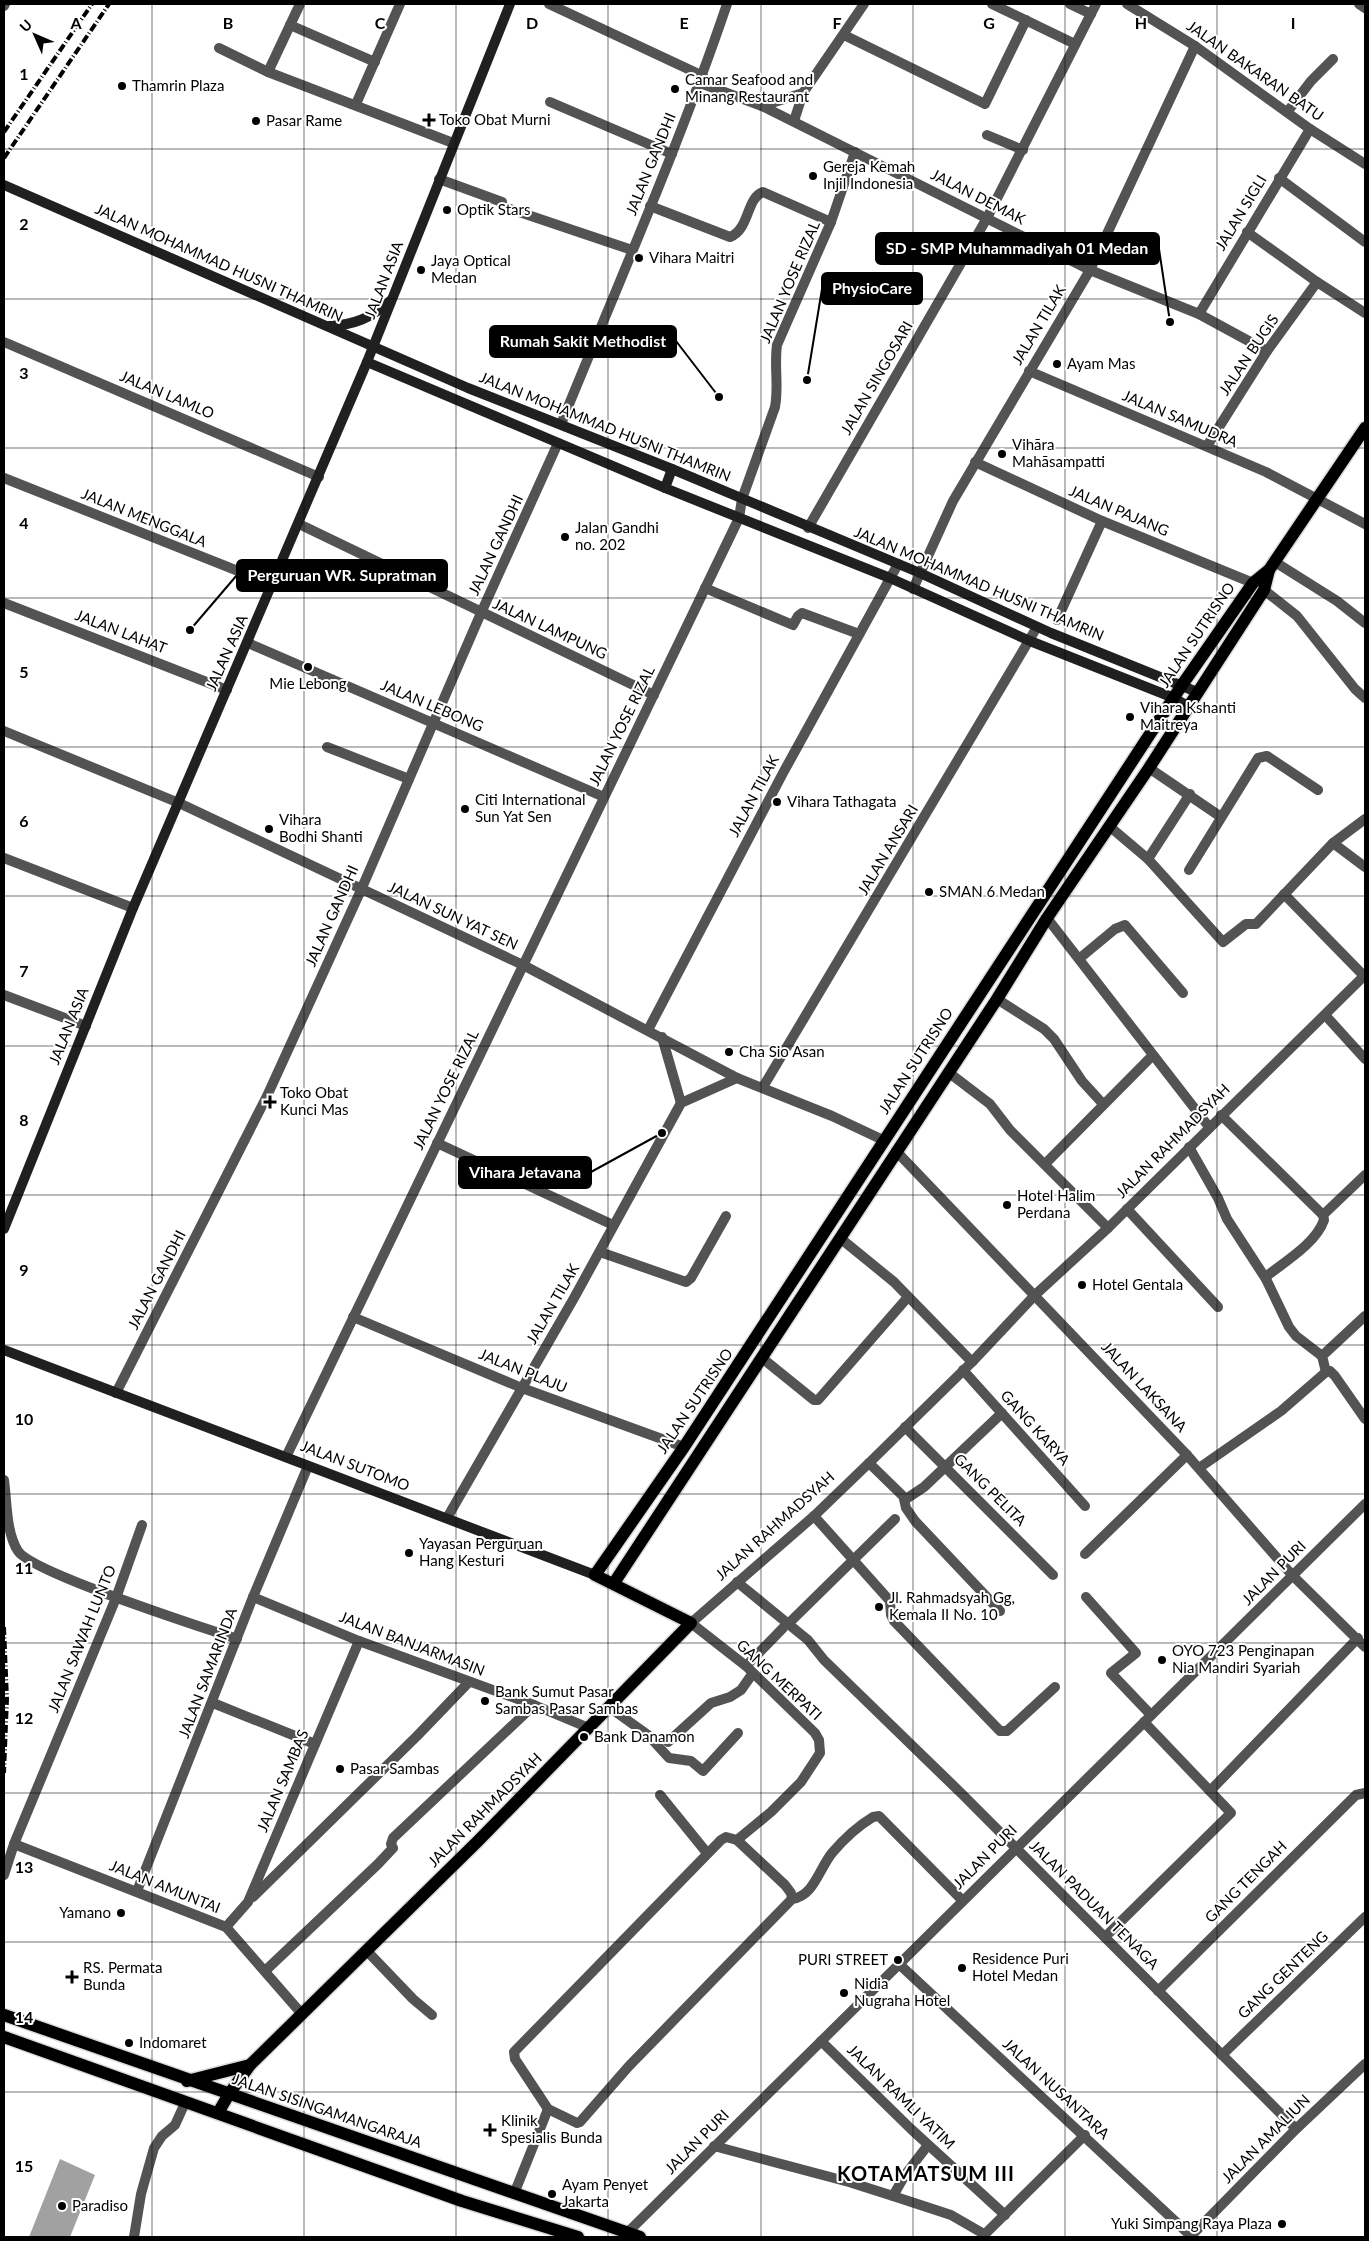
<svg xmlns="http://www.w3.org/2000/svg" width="1369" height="2241" font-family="Lato,sans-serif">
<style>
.water{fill:#a1a1a1}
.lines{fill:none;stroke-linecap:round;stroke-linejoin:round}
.primary-casing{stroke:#dbdbdb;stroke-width:15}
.minor{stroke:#535353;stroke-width:10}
.tertiary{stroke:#535353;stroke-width:10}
.secondary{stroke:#202020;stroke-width:10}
.primary{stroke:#000;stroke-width:12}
.rail{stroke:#000;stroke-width:4;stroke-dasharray:8 2.5 1 2.5;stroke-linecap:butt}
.grid{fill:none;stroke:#000;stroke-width:1;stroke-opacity:0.55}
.poi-dot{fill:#000;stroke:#fff;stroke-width:2}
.labels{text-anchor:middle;stroke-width:4;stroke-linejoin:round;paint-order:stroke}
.street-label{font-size:15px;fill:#000;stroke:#fff}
.poi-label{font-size:15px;fill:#000;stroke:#fff;text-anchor:start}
.district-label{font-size:20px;font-weight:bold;letter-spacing:1px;fill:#000;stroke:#fff}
.grid-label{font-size:16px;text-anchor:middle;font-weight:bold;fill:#000;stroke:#fff;stroke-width:4;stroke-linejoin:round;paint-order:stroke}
.leader{fill:none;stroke:#000;stroke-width:2}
.callout-dot{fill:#000;stroke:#fff;stroke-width:2}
.callout{fill:#000;stroke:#000;stroke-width:2}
.callout-label{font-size:16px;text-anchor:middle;font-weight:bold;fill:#fff}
</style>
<rect width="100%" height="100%" fill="#fff"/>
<!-- water -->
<polygon class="water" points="60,2159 95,2175 70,2237 29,2237"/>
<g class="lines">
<defs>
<g id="primary">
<polyline points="614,1583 997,999 1047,918 1149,768 1264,590 1269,570"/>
<polyline points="4,2015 640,2237"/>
<polyline points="4,2037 462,2201 578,2237"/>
<polyline points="187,2081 250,2065"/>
<polyline points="218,2113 229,2094 250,2065 478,1841 691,1623 595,1575 684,1447 1182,685 1253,583 1269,570 1365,428"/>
</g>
</defs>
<!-- primary casing -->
<use href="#primary" class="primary-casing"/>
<!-- minor -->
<g class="minor">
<polyline points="549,4 703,76"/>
<polyline points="992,4 1075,44"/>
<polyline points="1070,4 1091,14"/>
<polyline points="1127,4 1195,46 1310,129 1365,164"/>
<polyline points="1359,4 1365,8"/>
<polyline points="290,25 375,62"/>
<polyline points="844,35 985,104 1026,20"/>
<polyline points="219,48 268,72 453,143"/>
<polyline points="268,72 300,4"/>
<polyline points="700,83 762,106 1090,270 1199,314 1267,351"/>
<polyline points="550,102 672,154"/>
<polyline points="356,104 400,4"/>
<polyline points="762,106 803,93"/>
<polyline points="1288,111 1311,81 1333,59"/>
<polyline points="794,121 803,93 864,4"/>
<polyline points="987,135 1023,150"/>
<polyline points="1279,178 1365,242"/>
<polyline points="439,179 502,202 502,206 507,208 632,250"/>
<path d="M 650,206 L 730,237 C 750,229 746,198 763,192 L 831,222"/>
<polyline points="1247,232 1317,282 1365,313"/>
<polyline points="1199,314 1310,129"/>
<polyline points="4,342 319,477"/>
<polyline points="1029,371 1266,472 1365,524"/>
<path d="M 561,424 C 618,284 679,146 727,4"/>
<polyline points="1207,446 1267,351 1317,282"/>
<polyline points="975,462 1102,521 1253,583"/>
<polyline points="4,478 273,585"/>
<polyline points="299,524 654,695"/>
<polyline points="808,528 987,218 1096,4"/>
<polyline points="1275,562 1337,601 1365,623"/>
<polyline points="705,588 793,625 798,616 802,613 859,634"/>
<polyline points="913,589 953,501 1090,270 1195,46"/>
<polyline points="1264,590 1297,616 1355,689 1365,698"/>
<polyline points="4,603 227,690"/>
<polyline points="1057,620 1102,521"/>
<polyline points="248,643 604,797"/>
<polyline points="4,731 179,803 523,965 737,1078 832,1116 883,1140"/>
<polyline points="327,747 409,779"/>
<polyline points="1149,768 1221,817"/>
<polyline points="1109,826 1148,859 1223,942 1246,924 1256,924 1333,843 1365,819"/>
<polyline points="1333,843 1365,867"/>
<polyline points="4,858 133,908"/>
<polyline points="1148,859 1190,794"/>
<polyline points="1189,870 1258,758 1267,756 1318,790"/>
<polyline points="1284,894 1364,976"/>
<polyline points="1047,918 1209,1127"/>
<polyline points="1080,958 1115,929 1125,925 1183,993"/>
<polyline points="4,995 86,1026"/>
<polyline points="997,999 1044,1029 1054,1039 1082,1081 1103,1104"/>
<polyline points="1325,1015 1365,1059"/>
<polyline points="648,1030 783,773 898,564"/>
<polyline points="662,1037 681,1103"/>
<polyline points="948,1072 990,1104 1010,1130 1108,1228"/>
<polyline points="763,1087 1037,627"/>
<path d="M 1221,1115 L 1323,1215 L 1324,1220 C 1316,1243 1286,1261 1268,1275 L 1266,1279 L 1289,1327 L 1296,1336 L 1322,1356"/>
<polyline points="437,1143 613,1225"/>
<polyline points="1189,1147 1218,1198 1227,1219 1266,1279"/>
<polyline points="1045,1164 1152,1056"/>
<polyline points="1127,1209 1218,1307"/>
<polyline points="1323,1215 1365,1175"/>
<polyline points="840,1238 894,1282 972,1362"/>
<polyline points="600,1252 686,1282 691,1278 726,1216"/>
<polyline points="353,1317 522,1388 684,1447"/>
<polyline points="762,1358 814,1400 818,1400 908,1297"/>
<polyline points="963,1370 1085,1506"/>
<polyline points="1326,1372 1322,1356 1365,1316"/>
<polyline points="1326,1372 1330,1371 1335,1376 1365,1419"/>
<polyline points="116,1393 267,1096 361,890 481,613 558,443"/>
<polyline points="905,1427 1053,1575"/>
<path d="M 286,1457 L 739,518 L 742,499 L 775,407 C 779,386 774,366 777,345 L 831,222 L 855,152"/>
<polyline points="869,1463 906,1499 924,1487 1002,1413"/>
<polyline points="1199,1468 1281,1411 1326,1372"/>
<path d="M 4,1480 C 7,1502 6,1533 18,1551 C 32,1573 202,1627 237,1639"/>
<polyline points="904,1499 906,1508 915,1521 1000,1611"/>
<polyline points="814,1516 890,1601 891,1615 894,1621 1000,1731 1007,1731 1055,1687"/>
<polyline points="447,1518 574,1298 681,1103 737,1078"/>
<polyline points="1085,1554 1187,1455"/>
<polyline points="737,1582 808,1640 824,1660 962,1794 1296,2129"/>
<polyline points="253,1597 359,1641 534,1705 589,1728"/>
<polyline points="1086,1597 1136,1653 1111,1673 1151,1715"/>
<polyline points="691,1623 746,1666 815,1733 819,1740 820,1753 801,1782 771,1812 737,1840"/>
<polyline points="788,1624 895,1519"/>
<polyline points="746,1666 783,1628"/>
<polyline points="213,1703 315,1744"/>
<polyline points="609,1707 648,1735 669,1758 691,1761 703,1771 738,1733"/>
<polyline points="668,1742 711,1703 730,1697 741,1690 753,1673"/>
<polyline points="1210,1791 1358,1638"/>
<polyline points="660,1795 707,1853"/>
<polyline points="14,1844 226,1927 301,2013"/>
<polyline points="4,1875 14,1844 116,1598 142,1525"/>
<polyline points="137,1891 253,1597 308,1466"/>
<polyline points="253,1897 417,1736 468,1683"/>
<path d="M 792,1899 L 791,1893 L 785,1885 L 737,1840 L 726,1837 L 721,1840 L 514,2052 L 515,2059 L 548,2109 L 577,2123 L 580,2122 L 629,2066 L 792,1899 C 814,1896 819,1869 832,1853 C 843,1840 858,1826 873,1817 L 879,1816 L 962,1900"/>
<polyline points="226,1927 248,1902 359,1641"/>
<polyline points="1105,1937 1231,1813 1144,1722"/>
<polyline points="366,1950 413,1999 432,2015"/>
<polyline points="899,1964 1191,2236"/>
<polyline points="265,1971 378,1864 393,1848 391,1844 393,1838 534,1705"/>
<polyline points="1158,1991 1356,1795 1365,1793"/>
<polyline points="821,2041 911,2129 1005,2215"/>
<polyline points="1222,2055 1365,1917"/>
<polyline points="714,2146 849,2182 893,2196 951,2215 984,2234"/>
<polyline points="514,2194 548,2109"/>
<polyline points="893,2196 905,2175 928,2145"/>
<polyline points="627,2233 1365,1504"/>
<polyline points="134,2237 141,2194 154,2148 162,2136 175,2125 185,2103"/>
<polyline points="982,2237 1085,2135"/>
</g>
<!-- tertiary -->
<g class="tertiary">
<polyline points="4,6 5,4"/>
<polyline points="896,1151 1187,1455 1292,1575 1365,1647"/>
<polyline points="691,1623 814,1516 869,1463 972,1362 1035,1295 1108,1228 1365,975"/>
<polyline points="1190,2237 1296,2129 1365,2064"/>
</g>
<!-- secondary -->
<g class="secondary">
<polyline points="4,185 468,388 672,469 920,573 1051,633 1197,692"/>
<path d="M 329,326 C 354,325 371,318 390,301"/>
<polyline points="367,362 665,488 890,578 1030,641 1174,698 1188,706"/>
<polyline points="665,488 672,469"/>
<polyline points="4,1229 133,908 367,362 510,4"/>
<polyline points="4,1350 595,1575"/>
</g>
<!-- primary -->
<use href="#primary" class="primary"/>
<!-- rail -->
<g class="rail">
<polyline points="4,132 92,4"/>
<polyline points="4,158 109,4"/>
<polyline points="4,1627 7,1699 4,1773"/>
</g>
</g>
<!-- grid -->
<path class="grid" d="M 152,4 L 152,2237M 304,4 L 304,2237M 456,4 L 456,2237M 608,4 L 608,2237M 761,4 L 761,2237M 913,4 L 913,2237M 1065,4 L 1065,2237M 1217,4 L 1217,2237M 4,149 L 1365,149M 4,299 L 1365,299M 4,448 L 1365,448M 4,598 L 1365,598M 4,747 L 1365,747M 4,896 L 1365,896M 4,1046 L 1365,1046M 4,1195 L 1365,1195M 4,1345 L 1365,1345M 4,1494 L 1365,1494M 4,1643 L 1365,1643M 4,1793 L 1365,1793M 4,1942 L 1365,1942M 4,2092 L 1365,2092"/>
<!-- markers -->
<g class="poi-dot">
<circle cx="122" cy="86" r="5"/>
<circle cx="675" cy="89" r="5"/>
<path d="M426.5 112.5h5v5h5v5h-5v5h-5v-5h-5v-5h5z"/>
<circle cx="256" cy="121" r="5"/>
<circle cx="813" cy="176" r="5"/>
<circle cx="447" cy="210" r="5"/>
<circle cx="639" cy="258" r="5"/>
<circle cx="421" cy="270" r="5"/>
<circle cx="1057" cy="364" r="5"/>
<circle cx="1002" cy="454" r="5"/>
<circle cx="565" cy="537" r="5"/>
<circle cx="308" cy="667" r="5"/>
<circle cx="1130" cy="717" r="5"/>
<circle cx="777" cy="802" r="5"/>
<circle cx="465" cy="809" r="5"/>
<circle cx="269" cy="829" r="5"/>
<circle cx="929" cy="892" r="5"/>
<circle cx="729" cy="1052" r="5"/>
<path d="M267.5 1094.5h5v5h5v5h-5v5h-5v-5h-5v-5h5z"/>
<circle cx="1007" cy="1205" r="5"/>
<circle cx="1082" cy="1285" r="5"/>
<circle cx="409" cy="1553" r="5"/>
<circle cx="879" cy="1607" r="5"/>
<circle cx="1162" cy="1660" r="5"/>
<circle cx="485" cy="1701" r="5"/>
<circle cx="584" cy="1737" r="5"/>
<circle cx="340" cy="1769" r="5"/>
<circle cx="121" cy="1913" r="5"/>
<circle cx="898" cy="1960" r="5"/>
<circle cx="962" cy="1968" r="5"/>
<path d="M69.5 1969.5h5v5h5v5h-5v5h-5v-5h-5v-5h5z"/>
<circle cx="844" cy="1993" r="5"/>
<circle cx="129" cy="2043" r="5"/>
<path d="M487.5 2122.5h5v5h5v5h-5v5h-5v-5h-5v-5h5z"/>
<circle cx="552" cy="2194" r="5"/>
<circle cx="62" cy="2206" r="5"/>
<circle cx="1282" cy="2224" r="5"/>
</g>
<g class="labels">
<!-- street labels -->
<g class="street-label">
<text transform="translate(1255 71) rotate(35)" y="5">JALAN BAKARAN BATU</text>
<text transform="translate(651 164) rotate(-68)" y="5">JALAN GANDHI</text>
<text transform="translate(978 197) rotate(27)" y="5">JALAN DEMAK</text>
<text transform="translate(1241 213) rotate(-59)" y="5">JALAN SIGLI</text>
<text transform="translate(219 263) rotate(24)" y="5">JALAN MOHAMMAD HUSNI THAMRIN</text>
<text transform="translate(384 280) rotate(-69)" y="5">JALAN ASIA</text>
<text transform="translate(790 282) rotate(-67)" y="5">JALAN YOSE RIZAL</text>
<text transform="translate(1039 325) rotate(-59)" y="5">JALAN TILAK</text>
<text transform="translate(1249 355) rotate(-56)" y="5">JALAN BUGIS</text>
<text transform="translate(877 378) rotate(-60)" y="5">JALAN SINGOSARI</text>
<text transform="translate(167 395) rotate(23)" y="5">JALAN LAMLO</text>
<text transform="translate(1180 419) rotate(23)" y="5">JALAN SAMUDRA</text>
<text transform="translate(605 427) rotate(22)" y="5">JALAN MOHAMMAD HUSNI THAMRIN</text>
<text transform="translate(1119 511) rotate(23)" y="5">JALAN PAJANG</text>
<text transform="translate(144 518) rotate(22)" y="5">JALAN MENGGALA</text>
<text transform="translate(496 545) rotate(-65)" y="5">JALAN GANDHI</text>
<text transform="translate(979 584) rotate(23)" y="5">JALAN MOHAMMAD HUSNI THAMRIN</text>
<text transform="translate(550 629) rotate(25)" y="5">JALAN LAMPUNG</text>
<text transform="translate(121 632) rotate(21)" y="5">JALAN LAHAT</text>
<text transform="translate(1197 635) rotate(-56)" y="5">JALAN SUTRISNO</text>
<text transform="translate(227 653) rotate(-66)" y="5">JALAN ASIA</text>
<text transform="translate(432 706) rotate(23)" y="5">JALAN LEBONG</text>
<text transform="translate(622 726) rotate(-64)" y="5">JALAN YOSE RIZAL</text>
<text transform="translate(754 796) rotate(-62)" y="5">JALAN TILAK</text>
<text transform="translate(888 850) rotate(-59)" y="5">JALAN ANSARI</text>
<text transform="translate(332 916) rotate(-66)" y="5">JALAN GANDHI</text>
<text transform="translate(453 916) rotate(25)" y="5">JALAN SUN YAT SEN</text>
<text transform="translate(69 1026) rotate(-68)" y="5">JALAN ASIA</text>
<text transform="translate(916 1061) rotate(-57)" y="5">JALAN SUTRISNO</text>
<text transform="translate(446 1090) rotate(-64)" y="5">JALAN YOSE RIZAL</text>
<text transform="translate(1173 1141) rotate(-45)" y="5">JALAN RAHMADSYAH</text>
<text transform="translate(157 1280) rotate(-63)" y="5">JALAN GANDHI</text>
<text transform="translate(553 1304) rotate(-60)" y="5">JALAN TILAK</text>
<text transform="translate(523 1371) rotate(22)" y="5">JALAN PLAJU</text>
<text transform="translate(1144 1387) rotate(47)" y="5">JALAN LAKSANA</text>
<text transform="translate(695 1401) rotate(-56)" y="5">JALAN SUTRISNO</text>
<text transform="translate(1035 1428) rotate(48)" y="5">GANG KARYA</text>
<text transform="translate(355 1466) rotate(21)" y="5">JALAN SUTOMO</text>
<text transform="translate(990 1490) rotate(45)" y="5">GANG PELITA</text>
<text transform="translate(775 1526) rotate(-42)" y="5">JALAN RAHMADSYAH</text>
<text transform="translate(1274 1573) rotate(-45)" y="5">JALAN PURI</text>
<text transform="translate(82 1639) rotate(-68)" y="5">JALAN SAWAH LUNTO</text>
<text transform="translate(412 1644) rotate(21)" y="5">JALAN BANJARMASIN</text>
<text transform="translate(208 1673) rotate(-69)" y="5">JALAN SAMARINDA</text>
<text transform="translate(779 1680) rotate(43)" y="5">GANG MERPATI</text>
<text transform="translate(283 1781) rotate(-67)" y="5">JALAN SAMBAS</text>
<text transform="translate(485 1810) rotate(-45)" y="5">JALAN RAHMADSYAH</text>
<text transform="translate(985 1857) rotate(-45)" y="5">JALAN PURI</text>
<text transform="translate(1246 1882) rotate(-45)" y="5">GANG TENGAH</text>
<text transform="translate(165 1887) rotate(22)" y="5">JALAN AMUNTAI</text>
<text transform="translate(1094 1905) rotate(45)" y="5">JALAN PADUAN TENAGA</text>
<text transform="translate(1283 1975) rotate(-44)" y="5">GANG GENTENG</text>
<text transform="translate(1056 2089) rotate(43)" y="5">JALAN NUSANTARA</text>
<text transform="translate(901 2097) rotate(44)" y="5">JALAN RAMLI YATIM</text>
<text transform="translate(327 2111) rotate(19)" y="5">JALAN SISINGAMANGARAJA</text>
<text transform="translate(1266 2139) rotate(-45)" y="5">JALAN AMALIUN</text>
<text transform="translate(697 2142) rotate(-45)" y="5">JALAN PURI</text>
</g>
<!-- poi labels -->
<g class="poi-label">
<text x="685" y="85">Camar Seafood and<tspan x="685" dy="17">Minang Restaurant</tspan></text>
<text x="132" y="91">Thamrin Plaza</text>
<text x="439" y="125">Toko Obat Murni</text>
<text x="266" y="126">Pasar Rame</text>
<text x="823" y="172">Gereja Kemah<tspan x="823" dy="17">Injil Indonesia</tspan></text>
<text x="457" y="215">Optik Stars</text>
<text x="649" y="263">Vihara Maitri</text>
<text x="431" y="266">Jaya Optical<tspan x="431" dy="17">Medan</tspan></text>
<text x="1067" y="369">Ayam Mas</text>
<text x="1012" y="450">Vihāra<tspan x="1012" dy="17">Mahāsampatti</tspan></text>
<text x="575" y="533">Jalan Gandhi<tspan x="575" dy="17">no. 202</tspan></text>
<text x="308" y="689" text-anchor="middle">Mie Lebong</text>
<text x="1140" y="713">Vihara Kshanti<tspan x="1140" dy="17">Maitreya</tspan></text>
<text x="475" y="805">Citi International<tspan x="475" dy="17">Sun Yat Sen</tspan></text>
<text x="787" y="807">Vihara Tathagata</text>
<text x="279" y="825">Vihara<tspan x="279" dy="17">Bodhi Shanti</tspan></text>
<text x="939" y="897">SMAN 6 Medan</text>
<text x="739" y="1057">Cha Sio Asan</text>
<text x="280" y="1098">Toko Obat<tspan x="280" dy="17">Kunci Mas</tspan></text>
<text x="1017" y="1201">Hotel Halim<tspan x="1017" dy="17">Perdana</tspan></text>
<text x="1092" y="1290">Hotel Gentala</text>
<text x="419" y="1549">Yayasan Perguruan<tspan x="419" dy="17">Hang Kesturi</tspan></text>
<text x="889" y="1603">Jl. Rahmadsyah Gg,<tspan x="889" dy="17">Kemala II No. 10</tspan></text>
<text x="1172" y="1656">OYO 723 Penginapan<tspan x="1172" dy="17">Nia Mandiri Syariah</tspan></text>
<text x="495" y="1697">Bank Sumut Pasar<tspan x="495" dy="17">Sambas Pasar Sambas</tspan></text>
<text x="594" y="1742">Bank Danamon</text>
<text x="350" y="1774">Pasar Sambas</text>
<text x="111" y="1918" text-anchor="end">Yamano</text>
<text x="972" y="1964">Residence Puri<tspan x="972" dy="17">Hotel Medan</tspan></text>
<text x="888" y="1965" text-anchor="end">PURI STREET</text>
<text x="83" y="1973">RS. Permata<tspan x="83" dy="17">Bunda</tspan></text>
<text x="854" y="1989">Nidia<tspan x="854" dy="17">Nugraha Hotel</tspan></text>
<text x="139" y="2048">Indomaret</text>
<text x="501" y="2126">Klinik<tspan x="501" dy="17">Spesialis Bunda</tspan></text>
<text x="562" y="2190">Ayam Penyet<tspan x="562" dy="17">Jakarta</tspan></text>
<text x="72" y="2211">Paradiso</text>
<text x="1272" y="2229" text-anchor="end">Yuki Simpang Raya Plaza</text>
</g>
<!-- district labels -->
<g class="district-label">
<text x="926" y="2181">KOTAMATSUM III</text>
</g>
</g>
<g class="grid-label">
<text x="76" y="29">A</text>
<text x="228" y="29">B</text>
<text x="380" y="29">C</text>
<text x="532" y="29">D</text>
<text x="684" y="29">E</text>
<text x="837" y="29">F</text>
<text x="989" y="29">G</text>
<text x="1141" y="29">H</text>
<text x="1293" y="29">I</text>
<text x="24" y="80">1</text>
<text x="24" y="230">2</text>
<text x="24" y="379">3</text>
<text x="24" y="529">4</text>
<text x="24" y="678">5</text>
<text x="24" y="827">6</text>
<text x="24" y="977">7</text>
<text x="24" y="1126">8</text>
<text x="24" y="1276">9</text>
<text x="24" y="1425">10</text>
<text x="24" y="1574">11</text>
<text x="24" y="1724">12</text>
<text x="24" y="1873">13</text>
<text x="24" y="2023">14</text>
<text x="24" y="2172">15</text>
</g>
<!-- callouts -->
<path class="leader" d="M1170 322L1159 249M807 380L822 289M719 397L676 341M190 630L237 575M662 1133L591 1172"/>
<g class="callout-dot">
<circle cx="1170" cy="322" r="5"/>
<circle cx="807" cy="380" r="5"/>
<circle cx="719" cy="397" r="5"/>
<circle cx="190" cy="630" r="5"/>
<circle cx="662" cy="1133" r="5"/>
</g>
<g class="callout">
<rect x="876" y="233" width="283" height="31" rx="5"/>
<rect x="822" y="273" width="100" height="31" rx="5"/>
<rect x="490" y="326" width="186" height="31" rx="5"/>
<rect x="237" y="560" width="210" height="31" rx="5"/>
<rect x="459" y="1157" width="132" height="31" rx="5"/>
</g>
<g class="callout-label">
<text x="1017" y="254">SD - SMP Muhammadiyah 01 Medan</text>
<text x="872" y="294">PhysioCare</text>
<text x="583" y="347">Rumah Sakit Methodist</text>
<text x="342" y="581">Perguruan WR. Supratman</text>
<text x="525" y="1178">Vihara Jetavana</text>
</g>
<!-- border -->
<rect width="1369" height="2241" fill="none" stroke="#000000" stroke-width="10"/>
<!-- north arrow -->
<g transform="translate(35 35) rotate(315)" stroke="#ffffff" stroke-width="4" paint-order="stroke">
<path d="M0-4L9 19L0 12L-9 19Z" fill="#000000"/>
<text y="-8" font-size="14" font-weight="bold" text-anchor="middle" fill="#000000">U</text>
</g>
</svg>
